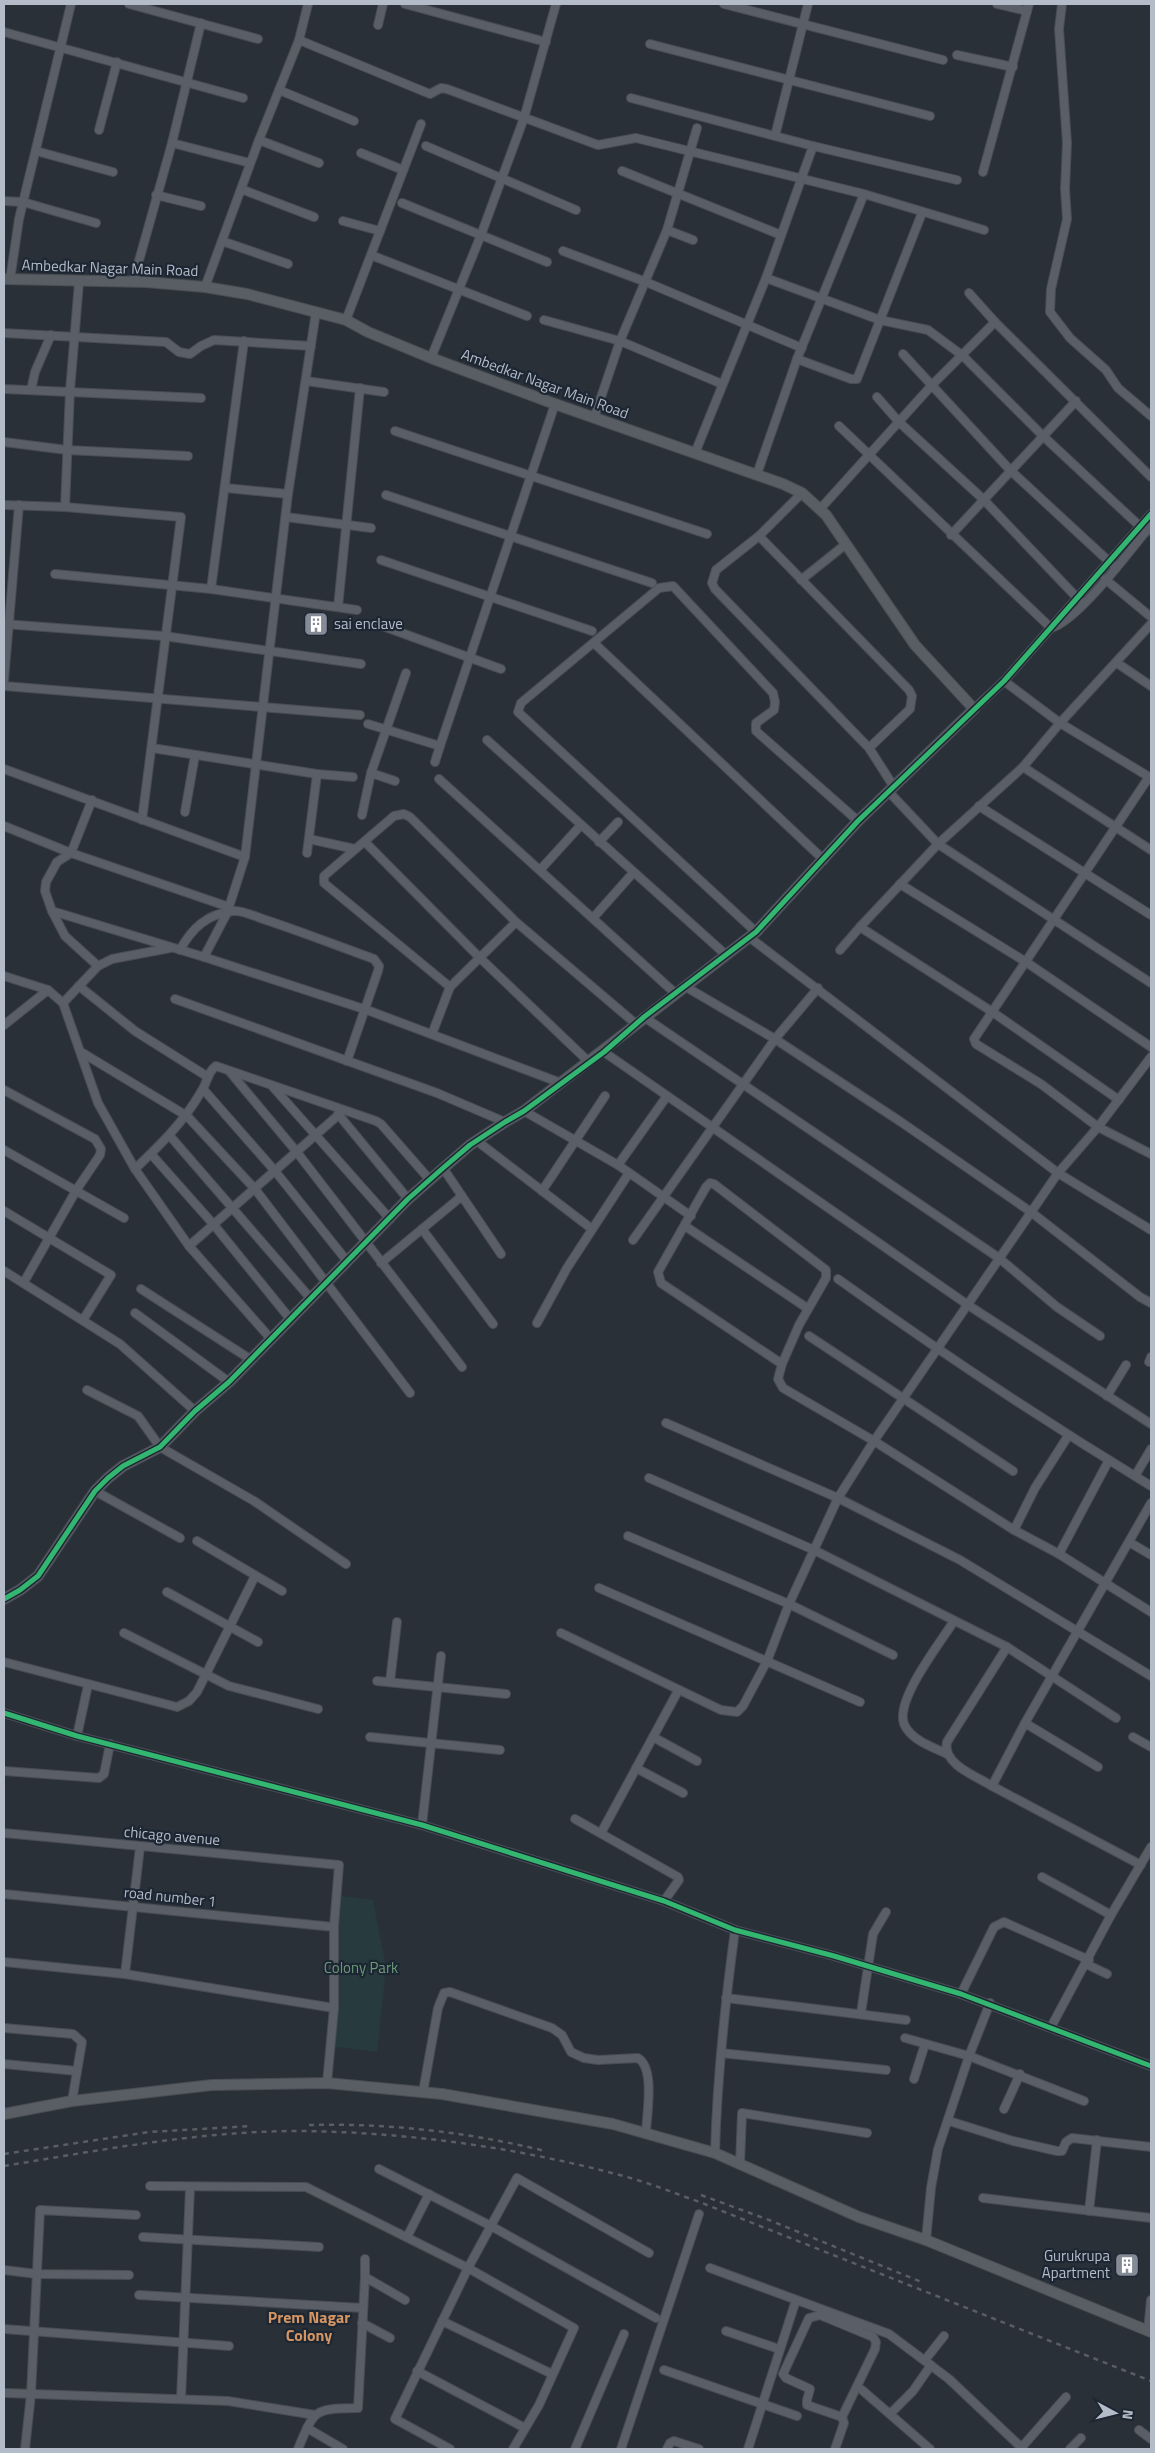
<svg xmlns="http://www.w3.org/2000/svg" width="1155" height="2453" font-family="'Titillium Web',sans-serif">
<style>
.green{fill:#273a3e}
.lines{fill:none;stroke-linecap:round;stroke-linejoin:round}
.street-casing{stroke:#484c53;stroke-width:10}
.secondary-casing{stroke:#484c53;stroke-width:12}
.street{stroke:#5a5e66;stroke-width:8}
.secondary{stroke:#595d64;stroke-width:10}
.rail{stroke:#595d64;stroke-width:2.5;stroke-dasharray:5 5;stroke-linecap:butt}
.cycleway-casing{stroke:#1d2633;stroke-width:8}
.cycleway{stroke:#33b770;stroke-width:5}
.labels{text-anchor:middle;stroke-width:4.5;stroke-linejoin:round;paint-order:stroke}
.street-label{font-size:15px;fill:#b4bcc9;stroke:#1d2633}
.poi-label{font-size:15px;fill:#b4bcc9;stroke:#1d2633;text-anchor:start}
.park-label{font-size:15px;fill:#6b9a76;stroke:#1d2633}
.neighbourhood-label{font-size:16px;font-weight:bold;fill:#d59563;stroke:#1d2633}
</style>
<rect width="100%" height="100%" fill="#2a3038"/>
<!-- green -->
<polygon class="green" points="342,1896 373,1900 386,1967 377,2052 328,2046"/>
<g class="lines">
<defs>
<g id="street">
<polyline points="129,4 258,39"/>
<polyline points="405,4 546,42"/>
<polyline points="724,4 943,60"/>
<polyline points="997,4 1027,11"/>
<polyline points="1062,4 1059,29 1067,143 1065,189 1067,219 1051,289 1050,312 1070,338 1106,370 1118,388 1151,416"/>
<polyline points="378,25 383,4"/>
<polyline points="4,32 243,98"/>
<polyline points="299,40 430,94 441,88 447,89 598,145 636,138 864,194"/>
<polyline points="650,44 930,116"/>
<polyline points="957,55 1013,67"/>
<polyline points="279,90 354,121"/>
<polyline points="631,98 813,146 957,180"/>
<polyline points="99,130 117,62"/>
<polyline points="775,136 808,4"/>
<polyline points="259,140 319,163"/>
<polyline points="172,143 250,163"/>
<polyline points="426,146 576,210"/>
<polyline points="36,151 113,172"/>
<polyline points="361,153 403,170"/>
<polyline points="622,171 781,235"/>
<polyline points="983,172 1029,4"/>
<polyline points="241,189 314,217"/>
<polyline points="156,195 201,206"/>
<polyline points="4,201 23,202 96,223"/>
<polyline points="402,203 547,262"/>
<polyline points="343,221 380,231"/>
<polyline points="667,230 693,240"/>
<polyline points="222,241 288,264"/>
<polyline points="563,251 646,282 802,348"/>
<polyline points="376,257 527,316"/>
<polyline points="766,278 880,320 928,330 963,356 1043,436 1146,532"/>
<polyline points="10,280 19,219 71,4"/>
<polyline points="133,282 172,143 201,23"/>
<polyline points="205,287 259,140 299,40 308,4"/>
<polyline points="969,293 995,322 1151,477"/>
<polyline points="346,320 421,124"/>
<polyline points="544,320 620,341 722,384"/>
<polyline points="4,333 166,342 179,352 190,354 201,346 214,340 311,346"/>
<polyline points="903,354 1010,470 1116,568"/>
<polyline points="431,358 481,235 524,118 556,4"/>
<polyline points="797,359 851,379 857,379 922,213"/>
<polyline points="306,381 384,392"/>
<polyline points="4,389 201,398"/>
<polyline points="31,390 35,372 51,335"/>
<polyline points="877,397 899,422 983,499 1083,604"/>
<polyline points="594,418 620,341 667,230 697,128"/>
<polyline points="839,426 1051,628"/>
<polyline points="395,431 707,534"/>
<polyline points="4,442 67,450 188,456"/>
<polyline points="695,453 766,278 813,146"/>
<polyline points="757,474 797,359 864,194 984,230"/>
<polyline points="226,488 288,494"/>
<polyline points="386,495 652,583"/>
<polyline points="4,505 65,507 181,517 142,820"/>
<polyline points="65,507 70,391 79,282"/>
<polyline points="821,508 932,385 995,322"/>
<polyline points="286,517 371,528"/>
<polyline points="951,535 1076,401"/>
<polyline points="759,536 802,493"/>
<polyline points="381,560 592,631"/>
<polyline points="55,574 211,589 357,610"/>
<polyline points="1105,579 1151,617"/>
<polyline points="801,580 846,544"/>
<polyline points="211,589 244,341"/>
<polyline points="338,607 360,388"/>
<polyline points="4,624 164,636 361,664"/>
<polyline points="377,624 501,669"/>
<path d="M 1051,628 C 1078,621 1131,549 1151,525"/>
<polyline points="594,643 824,860"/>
<polyline points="1117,663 1151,686"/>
<polyline points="4,680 19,505"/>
<polyline points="1004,681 1060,723 1151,778"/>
<polyline points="4,686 360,715"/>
<polyline points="974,709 1004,681 1151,514"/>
<polyline points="368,724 440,746 435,762"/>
<polyline points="487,740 725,954"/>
<polyline points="440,746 555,404"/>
<polyline points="152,748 317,774 307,853"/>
<polyline points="869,748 910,709 912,696 909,690 759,536 716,570 712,583 715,589 869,748 894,787"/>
<polyline points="1023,767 1151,850"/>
<polyline points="4,769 245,857"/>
<polyline points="371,773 395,781"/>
<polyline points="317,774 353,777"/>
<polyline points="1149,777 974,1039 976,1044 1041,1084 1098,1127 1151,1154"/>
<polyline points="439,779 676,994"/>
<polyline points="889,792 938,844 1151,983"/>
<polyline points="92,800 71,853 57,862 46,882 45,891 52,911 204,957 367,1010 561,1083"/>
<polyline points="979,806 1151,915"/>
<polyline points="185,812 195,755"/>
<polyline points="362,815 371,773 406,673"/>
<polyline points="4,826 71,853 229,907"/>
<polyline points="309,839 355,849"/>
<polyline points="365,842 480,958 589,1062"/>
<polyline points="599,842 618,822"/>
<polyline points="540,870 581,825"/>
<polyline points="900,884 1026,962 1151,1047"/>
<polyline points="52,911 65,936 98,966"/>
<polyline points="593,918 633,873"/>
<polyline points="516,922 450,987 324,883 324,876 394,816 404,814 410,817 516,922 636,1024"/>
<polyline points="756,932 518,712 521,703 659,588 673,586 773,693 775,702 774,710 756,723 756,731 858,821"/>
<polyline points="749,937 1058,1173 1151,1230"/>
<path d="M 180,950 C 192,928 207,914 233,911 C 243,910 256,917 266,920 C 302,932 338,946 374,959 L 379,966 L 378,971 L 347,1061"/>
<polyline points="840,950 860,927"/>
<polyline points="204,957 227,913 245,857 288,494 316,312"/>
<polyline points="4,976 48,990 63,1003 98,1103 135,1169 189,1246 271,1339"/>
<polyline points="79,986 135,1031 208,1077"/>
<polyline points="686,987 775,1039 901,1122 1031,1212 1140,1297 1151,1303"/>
<polyline points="175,999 437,1093 505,1122"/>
<polyline points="63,1003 98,966 112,959 170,948"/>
<polyline points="644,1017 999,1258 1057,1307 1100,1336"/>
<polyline points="4,1025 48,990"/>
<polyline points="432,1034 450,987"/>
<polyline points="81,1052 187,1116 255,1189 410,1393"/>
<polyline points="604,1052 968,1305 1151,1424"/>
<polyline points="230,1072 296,1151 462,1367"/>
<polyline points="273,1087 390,1219"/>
<polyline points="203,1089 275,1171 347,1261"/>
<polyline points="4,1090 95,1139 101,1149 100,1155 77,1189 24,1282"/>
<polyline points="1119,1100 991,1011 860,927 938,844 1023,767 1060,723 1151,624"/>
<polyline points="524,1111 618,1165 691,1216"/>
<polyline points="338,1114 408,1199"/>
<polyline points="170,1136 311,1299"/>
<polyline points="477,1141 592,1229"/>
<polyline points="4,1150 124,1218"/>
<polyline points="151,1154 214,1225 291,1320"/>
<polyline points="618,1165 667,1096"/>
<polyline points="443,1168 501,1254"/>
<path d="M 135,1169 C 160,1145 183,1123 201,1092 C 207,1084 207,1072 216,1066 L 376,1121 L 381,1124 L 430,1180"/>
<polyline points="542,1191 605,1096"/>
<polyline points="4,1211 111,1275 83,1320"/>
<polyline points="685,1226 807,1308"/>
<polyline points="422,1229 493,1324"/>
<polyline points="633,1240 775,1039 818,988"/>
<polyline points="189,1246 343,1111"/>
<polyline points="381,1263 462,1196"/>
<polyline points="4,1271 120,1344 195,1411"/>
<path d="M 838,1279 C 940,1352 1044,1421 1151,1486"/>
<polyline points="141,1289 250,1359"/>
<polyline points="135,1313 229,1382"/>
<polyline points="537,1323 567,1268 629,1173"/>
<polyline points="809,1336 1013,1471"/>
<polyline points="1149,1362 1151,1357"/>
<polyline points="782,1364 661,1283 658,1272 706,1187 710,1183 714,1184 826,1270 826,1278 799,1325 782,1364 778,1379 783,1388 874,1441 1014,1530 1059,1554 1151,1612"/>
<polyline points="87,1390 138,1416 160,1447 254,1501 346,1564"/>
<polyline points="1107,1396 1126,1365"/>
<polyline points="666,1423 838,1498 960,1560 1151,1676"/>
<polyline points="1135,1476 1151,1449"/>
<polyline points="649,1478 814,1550 1007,1647 1116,1718"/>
<polyline points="95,1491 180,1538"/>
<polyline points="1014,1530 1035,1488 1068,1436"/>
<polyline points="628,1536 789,1604 893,1655"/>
<polyline points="197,1541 282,1591"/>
<polyline points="1129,1542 1151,1555"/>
<polyline points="1059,1554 1109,1460"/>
<polyline points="599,1588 860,1702"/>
<polyline points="167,1592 258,1642"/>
<polyline points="124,1633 229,1686 318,1709"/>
<polyline points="561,1633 721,1710 737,1712 743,1706 767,1661 789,1604 838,1498 874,1441 1058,1173 1098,1127 1151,1057"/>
<polyline points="4,1662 177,1707 189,1701 197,1692 255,1576"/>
<polyline points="377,1681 506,1694"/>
<polyline points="390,1682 397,1622"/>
<polyline points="4,1713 77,1736 422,1825 664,1901 735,1930 834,1956 961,1994 1151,2066"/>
<polyline points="1025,1723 1098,1767"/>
<polyline points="77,1736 88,1685"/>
<polyline points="370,1737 500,1750"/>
<polyline points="653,1737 697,1761"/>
<polyline points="1133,1737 1151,1747"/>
<path d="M 947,1754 C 933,1747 913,1741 905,1726 C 892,1703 941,1642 954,1621"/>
<polyline points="636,1768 683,1793"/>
<polyline points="4,1771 99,1778 104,1774 110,1744"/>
<path d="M 992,1786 C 976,1776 942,1764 947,1742 L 1007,1647"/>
<polyline points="575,1819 678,1877 679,1880 664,1901"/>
<polyline points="422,1825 441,1656"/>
<polyline points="4,1833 339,1865 334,1927 334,2008 327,2083"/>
<polyline points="601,1833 678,1691"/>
<polyline points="1141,1865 992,1786 1025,1723 1151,1503"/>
<polyline points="1042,1877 1111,1915"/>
<polyline points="4,1894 334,1927"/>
<polyline points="4,1962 125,1974 334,2008"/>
<polyline points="1086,1964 1107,1974"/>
<polyline points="125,1974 140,1847"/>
<polyline points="961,1994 994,1927 1004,1922 1089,1960"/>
<polyline points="726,1998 906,2020"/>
<polyline points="861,2013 873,1934 886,1912"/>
<polyline points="1051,2027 1111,1915 1151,1847"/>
<polyline points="4,2028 73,2034 82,2042 72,2101"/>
<polyline points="905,2038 969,2056 1084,2101"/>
<polyline points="721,2053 886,2070"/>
<polyline points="4,2064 77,2071"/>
<polyline points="914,2079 925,2044"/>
<path d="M 423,2092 L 438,2008 L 444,1993 L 450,1992 L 552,2028 L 562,2035 L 571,2052 L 584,2058 L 598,2060 L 638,2058 C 655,2068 647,2113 646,2132"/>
<polyline points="1004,2109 1020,2074"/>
<polyline points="949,2121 1013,2141 1057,2151 1062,2151 1066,2142 1072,2138 1151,2147"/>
<path d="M 715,2153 C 717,2078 725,2004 735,1930"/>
<polyline points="740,2164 742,2113 867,2133"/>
<polyline points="379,2169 491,2226 656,2318"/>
<polyline points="150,2186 306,2187 468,2268 574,2328 539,2405 513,2449"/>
<polyline points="983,2198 1151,2218"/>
<polyline points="1089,2211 1097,2140"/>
<polyline points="143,2237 319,2247"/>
<polyline points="407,2237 429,2194"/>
<polyline points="926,2240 931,2188 938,2149 969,2056 990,2003"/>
<polyline points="365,2259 365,2277 405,2300"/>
<polyline points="710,2268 889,2334 949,2379 1023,2449"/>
<polyline points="4,2270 37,2274 129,2275"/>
<polyline points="139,2295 363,2308"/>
<polyline points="442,2321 552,2374"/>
<polyline points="362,2323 390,2338"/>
<polyline points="4,2329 229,2346"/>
<polyline points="726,2331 779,2349"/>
<polyline points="1148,2331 1151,2300"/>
<polyline points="925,2360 944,2336"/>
<polyline points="664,2370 797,2416"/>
<polyline points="417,2371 525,2428"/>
<polyline points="862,2390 930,2449"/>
<polyline points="6,2393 228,2401 315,2415"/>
<polyline points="181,2399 190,2188"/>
<polyline points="890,2414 913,2391 931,2365"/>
<polyline points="307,2428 343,2449"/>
<polyline points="1139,2430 1151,2439"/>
<polyline points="1021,2448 1066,2397"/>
<polyline points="25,2449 31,2394 40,2210 136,2215"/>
<path d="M 298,2449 C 315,2408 314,2409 358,2408 L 365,2277"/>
<polyline points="450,2449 395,2419 468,2268 517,2178 649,2253"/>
<polyline points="575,2449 624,2334"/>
<polyline points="621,2449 699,2214"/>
<polyline points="667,2449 670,2443 674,2441 699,2449"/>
<polyline points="748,2449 796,2300"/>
<polyline points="835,2449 844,2423 842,2417 875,2349 876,2342 873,2337 820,2315 809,2318 783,2374 786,2378 810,2389 807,2400 807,2405 842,2417"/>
<polyline points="1070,2449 1081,2438"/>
</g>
<g id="secondary">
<polyline points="4,279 146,282 205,287 247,294 346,320 368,332 431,358 555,404 783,484 802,493 826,515 915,645 974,709 858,821 756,932 524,1111 505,1122 470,1145 408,1199 229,1382 195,1411 160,1447 123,1466 108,1478 95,1491 38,1576 20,1590 4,1599"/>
<polyline points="4,2114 72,2101 212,2085 327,2083 442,2094 613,2124 715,2153 859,2217 926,2240 1151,2332"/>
</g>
</defs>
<!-- street casing -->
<use href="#street" class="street-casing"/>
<!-- secondary casing -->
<use href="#secondary" class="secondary-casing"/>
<!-- street -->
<use href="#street" class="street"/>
<!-- secondary -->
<use href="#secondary" class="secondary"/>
<!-- rail -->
<g class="rail">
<path d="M 309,2125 C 389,2123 468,2132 545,2151"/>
<polyline points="4,2154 149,2132 252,2126"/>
<path d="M 4,2166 C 101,2150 200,2131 299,2131 C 409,2132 521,2148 627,2177 C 652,2184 677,2194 702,2203 L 1151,2381"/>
<polyline points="701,2195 769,2220 924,2283"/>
</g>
<defs>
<g id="cycleway">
<polyline points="4,1599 20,1590 38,1576 95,1491 108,1478 123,1466 160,1447 195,1411 229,1382 408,1199 443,1168 470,1145 505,1122 524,1111 604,1052 644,1017 756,932 858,821 1004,681 1151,514"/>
<polyline points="4,1713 77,1736 422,1825 664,1901 735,1930 834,1956 961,1994 1151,2066"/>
</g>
</defs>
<!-- cycleway casing -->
<use href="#cycleway" class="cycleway-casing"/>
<!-- cycleway -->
<use href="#cycleway" class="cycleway"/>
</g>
<!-- icons -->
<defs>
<symbol id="building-square" viewBox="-11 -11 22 22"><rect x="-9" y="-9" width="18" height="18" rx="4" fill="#848b96" stroke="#1d2633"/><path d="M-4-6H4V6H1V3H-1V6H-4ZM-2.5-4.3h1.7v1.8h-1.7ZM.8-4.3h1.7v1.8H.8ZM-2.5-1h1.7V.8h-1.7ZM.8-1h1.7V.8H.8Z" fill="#fff"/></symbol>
</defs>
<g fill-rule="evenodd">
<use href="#building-square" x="302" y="610" width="28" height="28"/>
<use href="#building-square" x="1113" y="2251" width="28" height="28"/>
</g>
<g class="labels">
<!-- street labels -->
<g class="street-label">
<text transform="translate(110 268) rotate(2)" y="5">Ambedkar Nagar Main Road</text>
<text transform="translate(545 384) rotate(20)" y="5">Ambedkar Nagar Main Road</text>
<text transform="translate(172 1836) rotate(5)" y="5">chicago avenue</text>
<text transform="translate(170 1897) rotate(6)" y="5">road number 1</text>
</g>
<!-- poi labels -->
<g class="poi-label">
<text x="334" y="629">sai enclave</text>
<text x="1110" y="2261" text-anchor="end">Gurukrupa<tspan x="1110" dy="17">Apartment</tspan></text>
</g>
<!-- park labels -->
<g class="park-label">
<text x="361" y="1973">Colony Park</text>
</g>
<!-- neighbourhood labels -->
<g class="neighbourhood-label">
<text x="309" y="2323">Prem Nagar<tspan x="309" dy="18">Colony</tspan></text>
</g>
</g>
<!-- border -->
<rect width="1155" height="2453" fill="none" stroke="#b4bcc9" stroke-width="10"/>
<!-- north arrow -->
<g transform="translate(1115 2413) rotate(97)" stroke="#1d2633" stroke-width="4" paint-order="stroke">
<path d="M0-4L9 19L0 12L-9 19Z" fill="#b4bcc9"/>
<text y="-8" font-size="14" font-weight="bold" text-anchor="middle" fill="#b4bcc9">N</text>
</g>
</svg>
